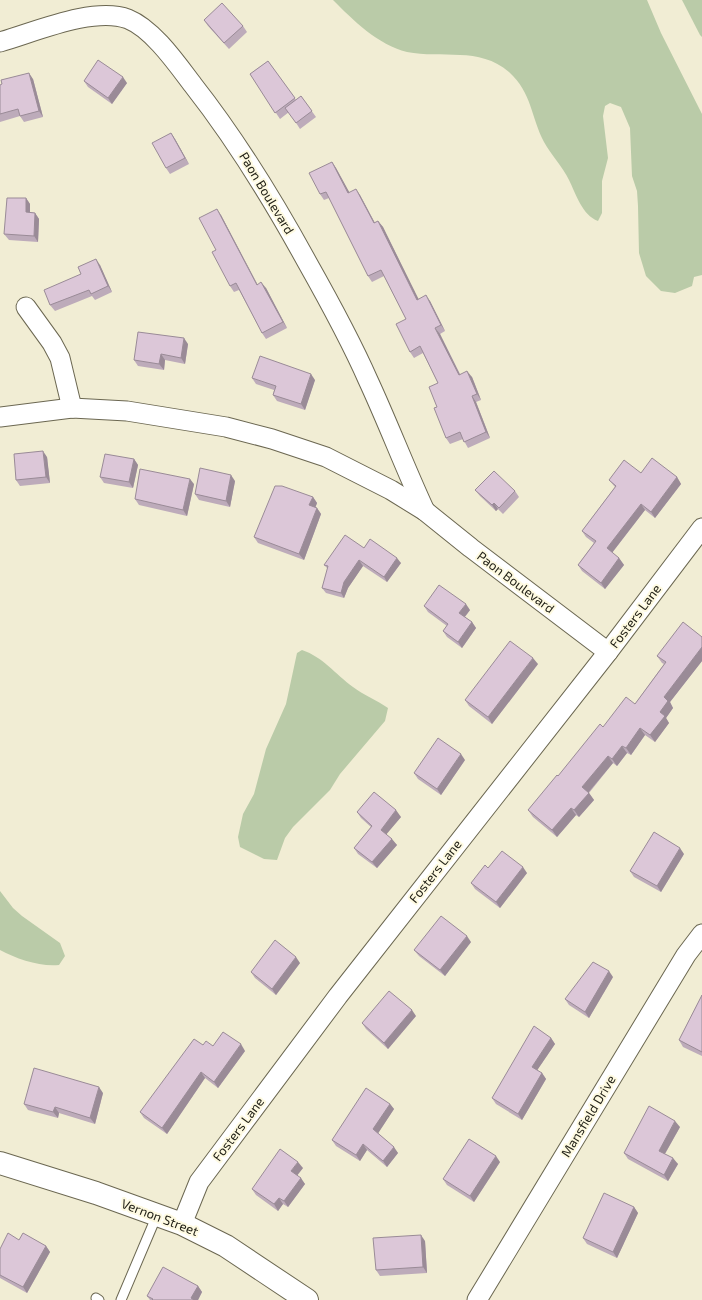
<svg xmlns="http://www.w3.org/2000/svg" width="702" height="1300" font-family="'Exo 2',sans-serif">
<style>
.green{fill:#bacba8}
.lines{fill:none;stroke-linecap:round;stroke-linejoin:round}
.lane-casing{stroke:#6b6751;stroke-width:11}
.street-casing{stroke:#6b6751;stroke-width:21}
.secondary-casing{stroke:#6b6751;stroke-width:24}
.lane{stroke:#fff;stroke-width:9}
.street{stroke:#fff;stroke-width:19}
.secondary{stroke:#fff;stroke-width:22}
.wall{fill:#bdabba}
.shaded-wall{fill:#9a8b97}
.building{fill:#dcc7d8;stroke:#9a8b97}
.labels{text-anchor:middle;stroke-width:4;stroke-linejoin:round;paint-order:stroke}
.street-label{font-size:13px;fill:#25241a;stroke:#fefae1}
</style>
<rect width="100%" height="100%" fill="#f1edd4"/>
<!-- green -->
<g class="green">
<path d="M 333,0 L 647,0 L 661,33 L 702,114 L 702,275 L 694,277 L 692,286 L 675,293 L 661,291 L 646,276 L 639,253 L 638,206 L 637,191 L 632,176 L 630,128 L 621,107 L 610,103 L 605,106 L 603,116 L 608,158 L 602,181 L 602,213 L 598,221 C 582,215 576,194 569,180 C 563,167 551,155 544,142 C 531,117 532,93 509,72 C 479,46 442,59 407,52 C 378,45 353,20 333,0 Z"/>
<polygon points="682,0 702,0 702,37 700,35"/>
<path d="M 302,650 C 323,657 335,674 353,687 C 363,695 377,700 388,708 L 385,721 L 340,774 L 330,790 L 293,827 L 285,838 L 277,860 L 264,859 L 240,847 L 238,837 L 243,814 L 254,794 L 266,749 L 286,704 L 297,653 Z"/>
<path d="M 0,891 L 13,908 L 22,916 L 60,943 L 65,956 L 59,965 C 40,967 17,959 0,950 Z"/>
</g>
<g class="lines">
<defs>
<g id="lane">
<polyline points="96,1298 99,1300"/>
<polyline points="121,1300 157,1215"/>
</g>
<g id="street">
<path d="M 0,42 C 35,32 94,6 128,19 C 153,29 177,64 193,85 C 237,141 273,200 307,262 C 329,301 350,339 368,380 C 388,423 405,468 425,511"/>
<polyline points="26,307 52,343 60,358 72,408"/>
<polyline points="0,417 72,408 127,411 226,427 272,439 326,457 391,490 425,511 471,548 608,652"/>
<polyline points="182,1224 199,1182 338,996 608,652 702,528"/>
<polyline points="477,1300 686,955 702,934"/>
</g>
<polyline id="secondary" points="0,1163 96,1193 182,1224 226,1246 307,1300"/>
</defs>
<!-- lane casing -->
<use href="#lane" class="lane-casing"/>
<!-- street casing -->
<use href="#street" class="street-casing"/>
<!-- secondary casing -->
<use href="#secondary" class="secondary-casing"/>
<!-- lane -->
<use href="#lane" class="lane"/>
<!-- street -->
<use href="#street" class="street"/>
<!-- secondary -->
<use href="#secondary" class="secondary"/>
</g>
<!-- wall -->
<g class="wall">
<polygon points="204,20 243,26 247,32 229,49 208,26"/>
<polygon points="268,61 296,100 301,96 316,117 300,129 289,112 280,119 250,74"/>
<polygon points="33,79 43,117 24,122 20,116 0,122 0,85"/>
<polygon points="84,81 127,83 112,104 88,87"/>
<polygon points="171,133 175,139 189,164 170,174 166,168"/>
<polygon points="332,162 336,168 349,192 360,195 375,223 378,221 383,227 418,299 430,301 445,331 440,334 460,374 472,377 481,400 476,402 490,438 468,448 463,439 450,444 446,438 437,407 438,383 423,353 414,358 410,352 406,319 384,276 372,282 368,276 329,198 324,200 320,194"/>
<polygon points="26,198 30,204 30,212 35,213 39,219 38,242 9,240 4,234"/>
<polygon points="221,215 257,285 266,288 287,328 266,339 262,333 239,290 234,292 230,286 216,250"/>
<polygon points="100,265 112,292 95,300 92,296 55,311 50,305 81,274"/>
<polygon points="188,344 185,364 165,360 164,370 138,366 134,360"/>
<polygon points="252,378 315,380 305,410 277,401 273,395 274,390 256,384"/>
<polygon points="47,457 50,483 20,486 16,480"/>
<polygon points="134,459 138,465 133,488 104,483 100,477"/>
<polygon points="641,473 677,477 681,484 655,518 645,510 612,553 619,558 624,565 605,589 582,571 578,565 594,543 586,537 582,531 615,487 609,480"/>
<polygon points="235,481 230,507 199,500 195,494"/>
<polygon points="194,484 187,516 139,505 135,499"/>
<polygon points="475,490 515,491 519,497 503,514 498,509 496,511 480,496"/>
<polygon points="313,497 317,503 315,508 317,508 321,514 304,560 258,543 254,537"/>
<polygon points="364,548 401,563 387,582 363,566 348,588 344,598 326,593 322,588 328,569 324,565"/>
<polygon points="424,606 470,610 465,617 472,622 476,628 462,648 447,637 443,631 447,626 428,612"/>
<polygon points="702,637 702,661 670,702 673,708 666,718 669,723 655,742 645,735 631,755 627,753 617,766 613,763 589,793 594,800 579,817 576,815 557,837 533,817 528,810 558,776 635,704 664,664 662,663 657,656"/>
<polygon points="538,664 492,724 469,706 465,700"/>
<polygon points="465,760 441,795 418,779 414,773"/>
<polygon points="357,812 401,817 386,834 397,845 377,868 358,854 354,848 371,827 361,818"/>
<polygon points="684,854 661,892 634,877 630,871"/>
<polygon points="488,868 527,873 500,908 475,889 471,883"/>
<polygon points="471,942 445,976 419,956 414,950"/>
<polygon points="300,963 276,995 255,978 251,972"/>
<polygon points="613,977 589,1018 569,1005 565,999"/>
<polygon points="702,995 702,1056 683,1047 679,1040"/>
<polygon points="416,1016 388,1049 366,1029 362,1023"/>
<polygon points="551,1038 555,1044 537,1070 542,1073 546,1079 522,1120 496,1104 492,1098"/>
<polygon points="203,1045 213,1046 245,1051 218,1088 205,1078 167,1134 144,1118 140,1112"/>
<polygon points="103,1093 95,1124 59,1113 58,1118 28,1110 24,1104"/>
<polygon points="390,1104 394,1109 378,1133 398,1153 387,1167 367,1150 360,1161 336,1146 332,1140"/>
<polygon points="680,1127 665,1154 678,1164 668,1181 628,1159 624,1153"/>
<polygon points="500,1162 474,1202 447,1185 443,1179"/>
<polygon points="303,1168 297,1175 305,1184 288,1207 283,1204 278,1211 256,1195 252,1189"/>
<polygon points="634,1207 638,1213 617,1258 587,1244 583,1238"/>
<polygon points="19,1240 46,1246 50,1252 27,1293 0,1278 0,1249"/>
<polygon points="425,1241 427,1273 380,1276 376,1270"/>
<polygon points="198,1286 202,1292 198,1300 150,1300 147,1296"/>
</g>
<!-- shaded-wall -->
<g class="shaded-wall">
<polygon points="29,73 33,79 43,117 39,111"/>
<polygon points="123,77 127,83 112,104 108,98"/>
<polygon points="171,133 175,139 189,164 185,158"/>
<polygon points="332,162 336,168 353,199 348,193"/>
<polygon points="356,189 360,195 378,229 374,223"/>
<polygon points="26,198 30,204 30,218 26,212"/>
<polygon points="217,209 221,215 261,291 257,285"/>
<polygon points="35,213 39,219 38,242 34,236"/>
<polygon points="378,221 383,227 422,306 417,300"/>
<polygon points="96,259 100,265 112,292 108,286"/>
<polygon points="261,282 266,288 287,328 283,322"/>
<polygon points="426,295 430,301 445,331 441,325"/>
<polygon points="435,328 440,334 463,381 459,375"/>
<polygon points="184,338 188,344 185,364 181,358"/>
<polygon points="161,354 165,360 164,370 159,364"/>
<polygon points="467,371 472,377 481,400 477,394"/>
<polygon points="311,374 315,380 305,410 301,404"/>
<polygon points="472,396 476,402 490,438 486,432"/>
<polygon points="43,451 47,457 50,483 46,477"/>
<polygon points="134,459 138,465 133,488 129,482"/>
<polygon points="231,475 235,481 230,507 226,501"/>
<polygon points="677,477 681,484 655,518 651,512"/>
<polygon points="190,479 194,484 187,516 183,510"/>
<polygon points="313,497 317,503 314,511 309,505"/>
<polygon points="494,503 498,509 496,511 492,505"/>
<polygon points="641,504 645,510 611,554 607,548"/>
<polygon points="317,508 321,514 304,560 299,554"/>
<polygon points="397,558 401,563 387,582 384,577"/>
<polygon points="619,558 624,565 605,589 601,583"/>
<polygon points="359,560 363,566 348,588 344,598 341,593 344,582"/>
<polygon points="466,604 470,610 463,619 459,613"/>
<polygon points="472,622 476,628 462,648 458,642"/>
<polygon points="702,647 702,661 670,702 673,708 666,718 669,723 655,742 650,735 664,697"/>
<polygon points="533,658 538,664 492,724 488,717"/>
<polygon points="640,728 645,735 631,755 626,748"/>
<polygon points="622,746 627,753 617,766 612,759"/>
<polygon points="461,754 465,760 441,795 437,789"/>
<polygon points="608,756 613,763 587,794 582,787"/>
<polygon points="589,793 594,800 579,817 574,810"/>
<polygon points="571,808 576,815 557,837 552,830"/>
<polygon points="396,810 401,817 385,836 381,830"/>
<polygon points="392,839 397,845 377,868 372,862"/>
<polygon points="680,848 684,854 661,892 657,886"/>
<polygon points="523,867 527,873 500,908 496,902"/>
<polygon points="467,936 471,942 445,976 440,970"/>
<polygon points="296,957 300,963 276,995 272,989"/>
<polygon points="609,971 613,977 589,1018 585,1012"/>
<polygon points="412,1010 416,1016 388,1049 384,1043"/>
<polygon points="551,1038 555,1044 536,1072 532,1067"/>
<polygon points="241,1044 245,1051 218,1088 214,1082"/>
<polygon points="201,1072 205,1078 167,1134 162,1128"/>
<polygon points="542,1073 546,1079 522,1120 518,1114"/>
<polygon points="99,1087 103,1093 95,1124 90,1118"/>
<polygon points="390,1104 394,1109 377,1135 373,1129"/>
<polygon points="55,1107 59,1113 58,1118 53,1112"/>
<polygon points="675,1121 680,1127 663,1157 659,1151"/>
<polygon points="363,1144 367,1150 360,1161 356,1155"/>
<polygon points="394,1147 398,1153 387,1167 383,1161"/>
<polygon points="496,1156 500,1162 474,1202 470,1196"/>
<polygon points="673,1158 678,1164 668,1181 664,1175"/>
<polygon points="298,1162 303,1168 296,1177 291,1171"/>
<polygon points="301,1178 305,1184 288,1207 284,1201"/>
<polygon points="279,1198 283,1204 278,1211 274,1204"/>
<polygon points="634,1207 638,1213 617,1258 613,1252"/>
<polygon points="421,1235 425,1241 427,1273 423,1267"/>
<polygon points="46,1246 50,1252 27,1293 23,1287"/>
<polygon points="198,1286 202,1292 198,1300 193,1300 191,1298"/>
</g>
<!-- building -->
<g class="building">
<polygon points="222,3 243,26 224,43 204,20"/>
<polygon points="98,60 123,77 108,98 84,81"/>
<polygon points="268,61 295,98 275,113 250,74"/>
<polygon points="29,73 39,111 20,116 18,109 0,114 0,85 2,84 1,80"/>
<polygon points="301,96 312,111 296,123 285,108"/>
<polygon points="171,133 185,158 166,168 152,143"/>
<polygon points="332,162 348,193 356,189 374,223 378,221 417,300 426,295 441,325 435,328 459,375 467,371 477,394 472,396 486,432 464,442 460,432 446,438 434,408 437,407 429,387 438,383 420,346 410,352 396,324 406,319 381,270 368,276 326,192 320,194 309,173"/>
<polygon points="7,198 26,198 26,212 35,213 34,236 4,234"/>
<polygon points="217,209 257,285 261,282 283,322 262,333 236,283 230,286 212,252 216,250 199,218"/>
<polygon points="96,259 108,286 91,294 89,290 50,305 44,290 81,274 78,267"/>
<polygon points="138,332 184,338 181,358 161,354 159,364 134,360"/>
<polygon points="260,356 311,374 301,404 273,395 276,386 252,378"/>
<polygon points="43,451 46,477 16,480 14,454"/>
<polygon points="105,454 134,459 129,482 100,477"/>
<polygon points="652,458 677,477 651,512 641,504 607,548 619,558 601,583 578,565 596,541 582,531 616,486 609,480 624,460 641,473"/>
<polygon points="200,468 231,475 226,501 195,494"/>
<polygon points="140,469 190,479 183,510 135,499"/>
<polygon points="494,471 515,491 499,508 494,503 492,505 475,490"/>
<polygon points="275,486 282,486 313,497 309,505 317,508 299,554 254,537"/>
<polygon points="345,535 364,548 370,539 397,558 384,577 359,560 344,582 341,593 322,588 328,566 324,565"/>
<polygon points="439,585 466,604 459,613 472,622 458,642 443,631 448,624 424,606"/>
<polygon points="683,622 702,637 702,647 664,697 668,701 660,712 665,716 650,735 640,728 626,748 622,746 612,759 608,756 582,787 589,793 574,810 571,808 552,830 528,810 557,775 558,776 600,724 603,727 626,697 635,704 666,662 657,656"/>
<polygon points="510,641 533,658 488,717 465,700"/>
<polygon points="438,738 461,754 437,789 414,773"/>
<polygon points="374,792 396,810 381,830 392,839 372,862 354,848 372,826 357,812"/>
<polygon points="654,832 680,848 657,886 630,871"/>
<polygon points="502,851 523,867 496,902 471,883 485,865 488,868"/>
<polygon points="441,916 467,936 440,970 414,950"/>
<polygon points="275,940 296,957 272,989 251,972"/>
<polygon points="593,962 609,971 585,1012 565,999"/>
<polygon points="389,991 412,1010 384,1043 362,1023"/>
<polygon points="702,995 702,1052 679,1040"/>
<polygon points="534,1026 551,1038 532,1067 542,1073 518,1114 492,1098"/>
<polygon points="223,1032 241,1044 214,1082 201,1072 162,1128 140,1112 194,1039 203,1045 206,1041 213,1046"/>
<polygon points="34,1068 99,1087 90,1118 55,1107 53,1112 24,1104"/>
<polygon points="366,1088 390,1104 373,1129 394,1147 383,1161 363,1144 356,1155 332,1140"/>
<polygon points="649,1106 675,1121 659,1151 673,1158 664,1175 624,1153"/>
<polygon points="469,1139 496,1156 470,1196 443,1179"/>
<polygon points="280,1149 298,1162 291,1171 301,1178 284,1201 279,1198 274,1204 252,1189"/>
<polygon points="604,1193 634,1207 613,1252 583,1238"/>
<polygon points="8,1233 19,1240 23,1233 46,1246 23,1287 0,1275 0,1249"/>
<polygon points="421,1235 423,1267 376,1270 373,1238"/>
<polygon points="163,1267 198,1286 191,1298 194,1300 152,1300 153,1299 147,1296"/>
</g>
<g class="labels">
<!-- street labels -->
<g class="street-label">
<text transform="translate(267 193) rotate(59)" y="5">Paon Boulevard</text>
<text transform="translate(516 582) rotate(37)" y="5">Paon Boulevard</text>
<text transform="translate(635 616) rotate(-53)" y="5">Fosters Lane</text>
<text transform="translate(435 871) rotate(-52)" y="5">Fosters Lane</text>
<text transform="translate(588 1116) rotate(-59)" y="5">Mansfield Drive</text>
<text transform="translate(238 1129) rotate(-53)" y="5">Fosters Lane</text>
<text transform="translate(160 1217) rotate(21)" y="5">Vernon Street</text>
</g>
</g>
</svg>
